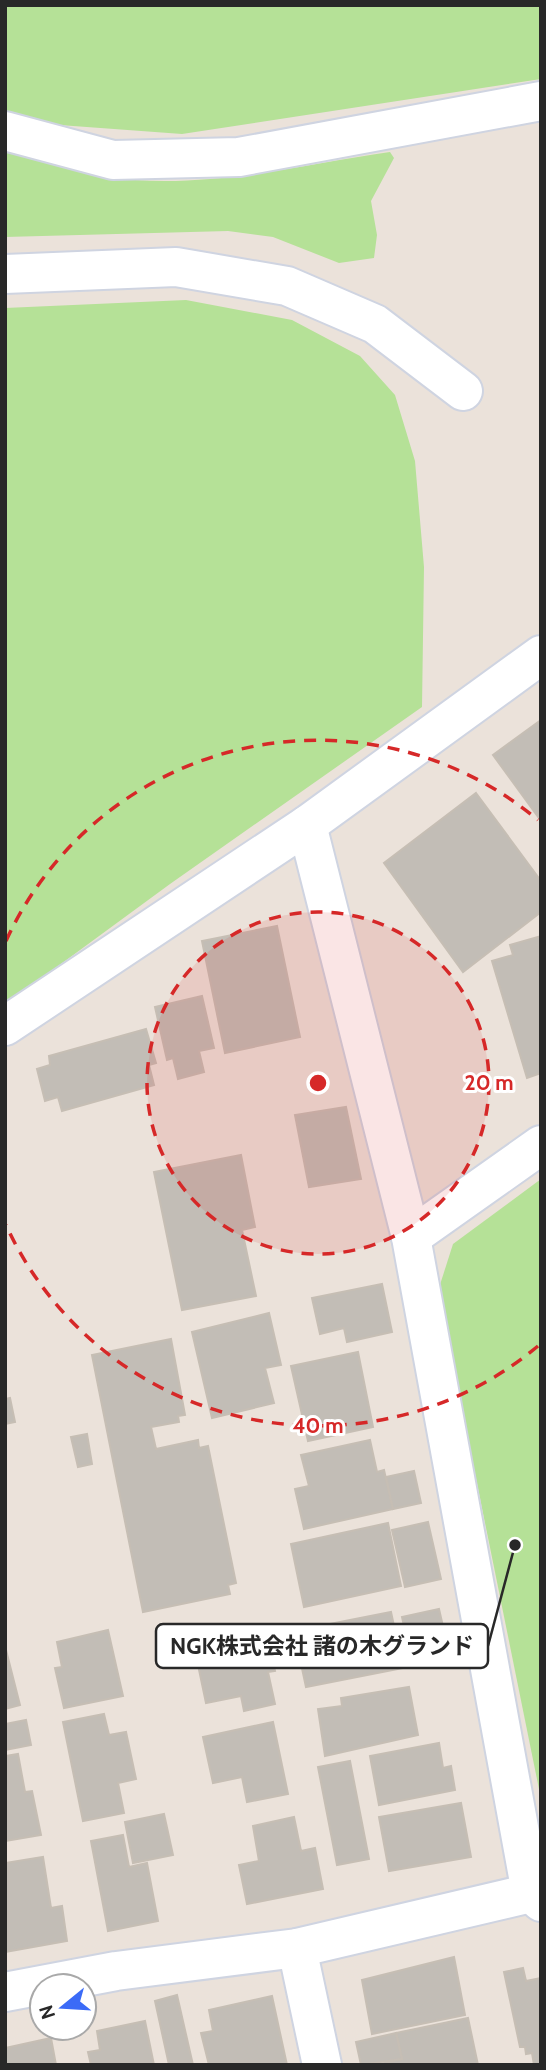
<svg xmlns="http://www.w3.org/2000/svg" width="546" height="2070" font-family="Cabin,'Noto Sans JP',sans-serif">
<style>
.green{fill:#b5e197}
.building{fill:#c2bdb6;stroke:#c6beb4;stroke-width:2}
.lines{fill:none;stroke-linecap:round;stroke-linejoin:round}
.street-casing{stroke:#cfd4e1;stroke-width:42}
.street{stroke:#fff;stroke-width:38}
.ring{fill:none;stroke:#d62828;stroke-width:3.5;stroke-dasharray:12 9}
.centre{fill:#d62828;stroke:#fff;stroke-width:3.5}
.ring-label{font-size:21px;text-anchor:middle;font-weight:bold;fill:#d62828;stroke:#fff;stroke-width:6;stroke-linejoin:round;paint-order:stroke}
.leader{fill:none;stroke:#282828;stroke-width:2.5}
.callout-dot{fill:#282828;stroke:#fff;stroke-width:2.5}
.callout{fill:#fff;stroke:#282828;stroke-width:2.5}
.callout-label{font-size:23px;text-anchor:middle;font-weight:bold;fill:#282828}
</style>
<rect width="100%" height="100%" fill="#ebe2da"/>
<!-- green -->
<g class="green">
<polygon points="5,5 541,5 541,79 182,134 46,124 5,111"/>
<path d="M 5,146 C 39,159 100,178 135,180 C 219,186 307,164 390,152 L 394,158 L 371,201 L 377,235 L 374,258 L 339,263 L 273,237 L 228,231 L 5,237 Z"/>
<polygon points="186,300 292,320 360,356 395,395 415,461 424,567 422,707 170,884 5,1005 5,308"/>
<polygon points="541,1179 541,1799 438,1291 453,1244"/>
</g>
<!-- building -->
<g class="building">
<polygon points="541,720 541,821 493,755"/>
<polygon points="476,793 541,881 541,912 463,972 384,863"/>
<polygon points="277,926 300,1037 225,1053 202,941"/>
<polygon points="541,936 541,1073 527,1078 492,961 513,955 510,945"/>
<polygon points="202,996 214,1048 199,1051 204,1072 178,1079 173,1058 167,1060 155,1007"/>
<polygon points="146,1029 156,1063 149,1065 154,1085 62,1111 58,1097 45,1101 37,1069 50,1065 49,1056"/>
<polygon points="346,1107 361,1179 309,1187 295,1115"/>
<polygon points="241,1155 255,1227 242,1230 256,1296 182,1310 154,1172"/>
<polygon points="382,1284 392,1332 347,1342 344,1328 320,1334 312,1298"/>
<polygon points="269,1313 281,1365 265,1368 274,1403 212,1418 192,1332"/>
<polygon points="171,1339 185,1415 178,1416 179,1422 151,1427 156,1449 198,1440 199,1448 208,1446 236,1583 228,1585 230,1594 143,1612 92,1355"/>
<polygon points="358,1352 373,1427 308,1441 291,1366"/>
<polygon points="10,1398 15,1422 5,1424 5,1399"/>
<polygon points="87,1434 92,1464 78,1467 71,1437"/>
<polygon points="370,1440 377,1472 384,1470 393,1509 304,1529 295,1489 309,1486 301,1455"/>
<polygon points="414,1471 421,1503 393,1509 386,1477"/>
<polygon points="428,1522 441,1579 405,1587 392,1530"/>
<polygon points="388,1523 401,1586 304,1607 291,1544"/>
<polygon points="439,1609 450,1657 413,1665 402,1617"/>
<polygon points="391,1612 403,1668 306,1687 294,1631"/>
<polygon points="266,1627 275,1671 268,1672 275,1704 244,1711 241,1696 206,1703 193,1641"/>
<polygon points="108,1630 123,1696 64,1708 55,1668 62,1667 57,1642"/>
<polygon points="5,1646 20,1705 5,1709"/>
<polygon points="409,1687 418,1735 325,1756 318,1709 342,1706 341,1698"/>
<polygon points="104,1714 109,1735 126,1732 136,1779 118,1783 124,1813 83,1821 63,1722"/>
<polygon points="26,1720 31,1745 5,1750 5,1724"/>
<polygon points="273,1722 288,1794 247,1802 242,1777 213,1783 203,1737"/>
<polygon points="439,1743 443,1768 451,1766 455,1790 379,1805 370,1756"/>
<polygon points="18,1754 25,1792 32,1791 41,1835 5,1841 5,1756"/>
<polygon points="350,1761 369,1859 337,1865 318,1767"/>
<polygon points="461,1803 471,1857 389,1871 379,1817"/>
<polygon points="164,1814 173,1855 133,1863 125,1822"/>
<polygon points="294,1817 301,1851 315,1848 323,1889 247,1904 239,1865 259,1861 253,1826"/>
<polygon points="123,1835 129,1867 147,1863 158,1921 108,1931 91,1841"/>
<polygon points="43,1857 51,1908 62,1906 67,1941 5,1952 5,1863"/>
<polygon points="454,1957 465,2015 372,2034 362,1980"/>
<polygon points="523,1968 526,1981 541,1978 541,2065 534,2065 532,2053 526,2054 525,2047 520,2047 504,1972"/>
<polygon points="177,1995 193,2065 169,2065 155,2001"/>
<polygon points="272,1996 287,2065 209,2065 201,2033 213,2031 209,2010"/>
<polygon points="468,2018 478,2065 376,2065 402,2059 396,2033"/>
<polygon points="145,2021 154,2065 91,2065 88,2052 100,2050 97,2031"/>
<polygon points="396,2033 402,2059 361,2065 356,2042"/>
<polygon points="51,2038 56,2065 5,2065 5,2048"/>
</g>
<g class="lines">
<defs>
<g id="street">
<polyline points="5,131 113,160 239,157 541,101"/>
<polyline points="5,274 176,267 287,286 375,324 463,391"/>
<polyline points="307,825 411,1237 531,1893 541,1902"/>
<polyline points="5,1026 307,825 541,655"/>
<polyline points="411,1237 541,1145"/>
<polyline points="297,1948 322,2065"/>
<polyline points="5,1992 116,1971 297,1948 531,1893"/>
</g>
</defs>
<!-- street casing -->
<use href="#street" class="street-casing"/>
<!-- street -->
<use href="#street" class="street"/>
</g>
<!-- distance rings -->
<circle cx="318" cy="1083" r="171" fill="#d62828" fill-opacity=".12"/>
<g class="ring">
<circle cx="318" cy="1083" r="171"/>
<path d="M538 1346A343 343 0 0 1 6 1225M6 941A343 343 0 0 1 538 820"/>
</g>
<circle cx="318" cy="1083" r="10" class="centre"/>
<g class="ring-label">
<text x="489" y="1090">20 m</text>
<text x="318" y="1433">40 m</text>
</g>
<!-- callouts -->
<path class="leader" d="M515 1545L488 1646"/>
<circle class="callout-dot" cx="515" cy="1545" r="7"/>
<rect class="callout" x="156" y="1624" width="332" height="44" rx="7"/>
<g class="callout-label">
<text x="322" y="1654">NGK株式会社 諸の木グランド</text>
</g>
<!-- border -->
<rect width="546" height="2070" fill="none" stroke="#282828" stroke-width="14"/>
<!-- north arrow -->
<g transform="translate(63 2007) rotate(252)"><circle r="33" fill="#ffffff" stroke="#a9a9a9" stroke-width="2"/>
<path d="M0-5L12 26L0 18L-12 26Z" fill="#3b6bf7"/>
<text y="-10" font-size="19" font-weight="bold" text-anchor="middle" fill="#282828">N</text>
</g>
</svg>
